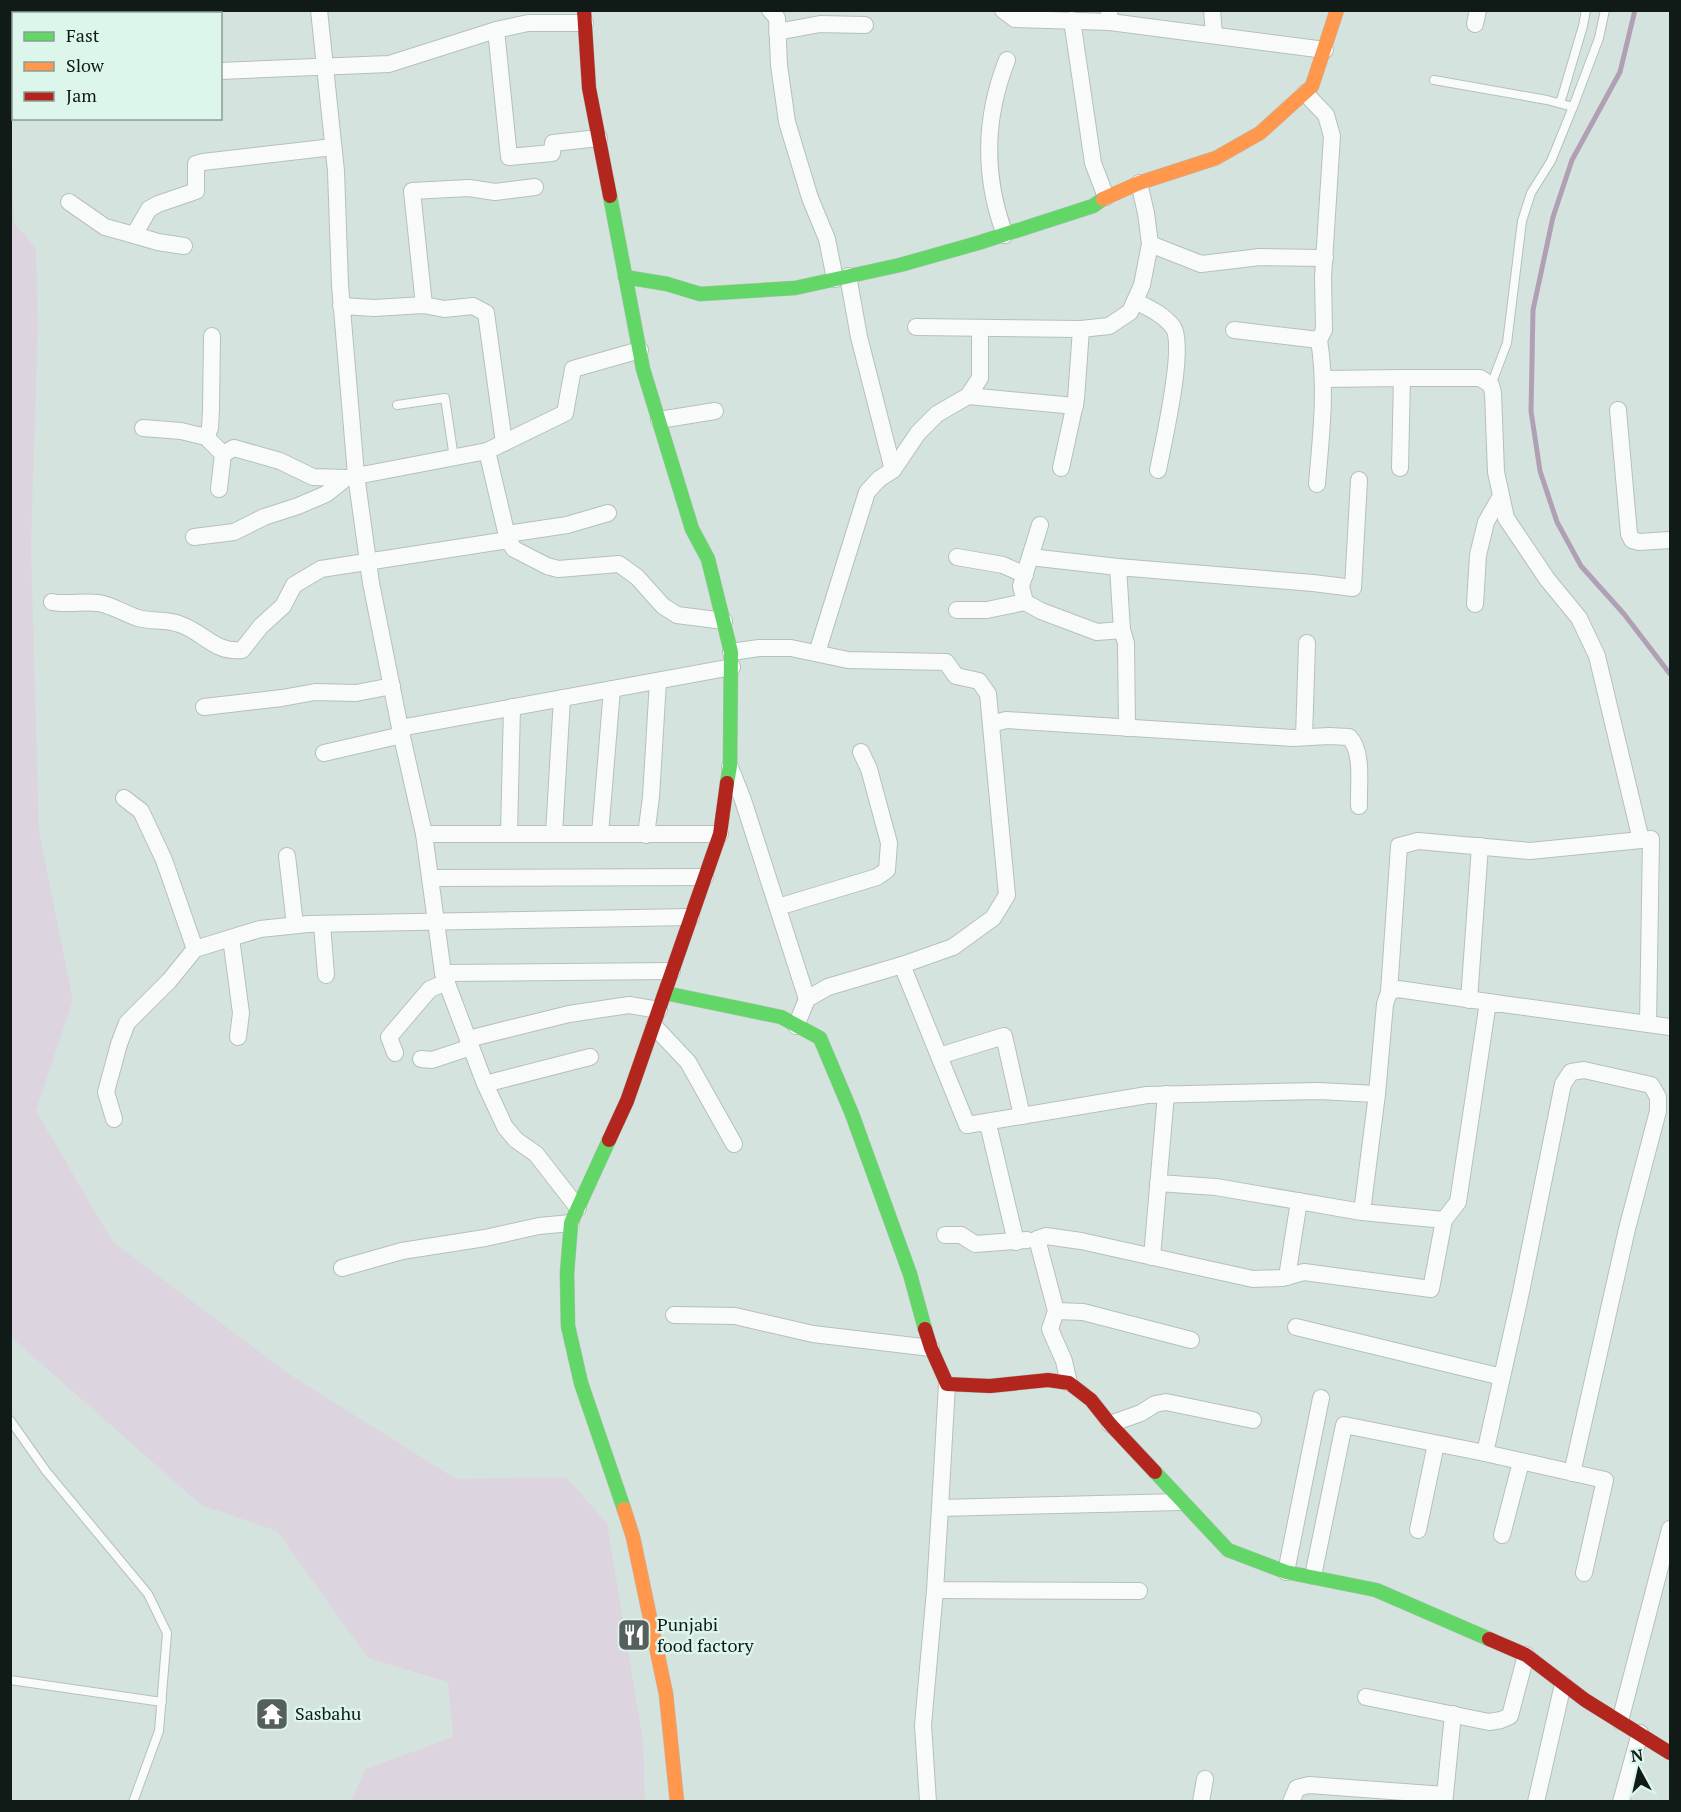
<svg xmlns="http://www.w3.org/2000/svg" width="1681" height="1812" font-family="'PT Serif',serif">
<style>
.green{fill:#dcd5e0}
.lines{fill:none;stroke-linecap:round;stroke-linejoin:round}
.stream{stroke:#b1a0b4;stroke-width:5}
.lane-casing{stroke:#b5c0bc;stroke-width:10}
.street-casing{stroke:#b5c0bc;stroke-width:18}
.fast-casing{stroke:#b5c0bc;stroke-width:15}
.slow-casing{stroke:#b5c0bc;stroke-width:15}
.jam-casing{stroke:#b5c0bc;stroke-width:15}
.lane{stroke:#f9fbfa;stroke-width:8}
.street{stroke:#f9fbfa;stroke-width:16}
.fast{stroke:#63d668;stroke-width:14}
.slow{stroke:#ff974d;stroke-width:14}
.jam{stroke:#b3261e;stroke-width:14}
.labels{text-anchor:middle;stroke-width:5;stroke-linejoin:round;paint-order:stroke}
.poi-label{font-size:18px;fill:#101a16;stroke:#dcf6ec;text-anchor:start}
</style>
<rect width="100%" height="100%" fill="#d5e3de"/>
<!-- green -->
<polygon class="green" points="10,98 14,223 36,248 38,325 31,546 39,831 73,1000 36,1111 113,1242 289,1374 456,1479 566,1477 607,1523 643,1740 645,1801 351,1801 366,1769 453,1737 448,1682 368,1658 277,1531 201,1505 11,1337"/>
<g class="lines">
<!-- stream -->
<polyline class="stream" points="1635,10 1620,72 1572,160 1553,217 1533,310 1531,411 1540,471 1557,522 1581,566 1624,614 1670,674"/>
<defs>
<g id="lane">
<polyline points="1434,80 1547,100 1573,107"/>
<polyline points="1559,103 1562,97 1583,26 1586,10"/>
<polyline points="1491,385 1507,343 1522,221 1531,193 1551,161 1573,107 1599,38 1605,10"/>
<polyline points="397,405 445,398 454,458"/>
<polyline points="10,1420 46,1471 148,1594 167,1633 159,1731 133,1802"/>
<polyline points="10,1680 162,1702"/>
</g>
<g id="street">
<polyline points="319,10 336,171 340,285 356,475 371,583 400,728 424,834 443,973 485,1084 505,1127 516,1140 536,1154 578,1208"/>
<polyline points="770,10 777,18 779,65 787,122 810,198 827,239 835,279"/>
<polyline points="1003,10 1015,19 1110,22"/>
<polyline points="1109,10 1110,22 1325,50"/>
<polyline points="1212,10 1214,35"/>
<polyline points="1072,20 1093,163 1106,197"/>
<polyline points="1475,24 1478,10"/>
<polyline points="496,30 509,157 552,153 553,143 599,138"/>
<polyline points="777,32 820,24 865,25"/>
<polyline points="220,71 389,64 496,30 528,23 585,23"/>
<polyline points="69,202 105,227 134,235"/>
<path d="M 1005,235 C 983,176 984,118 1007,60"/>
<polyline points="1150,244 1201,264 1260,257 1325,258"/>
<polyline points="184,246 158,242 134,235 149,209 158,204 196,191 196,164 203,162 333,147"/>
<polyline points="848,276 859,337 893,470"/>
<path d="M 1135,301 C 1149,308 1163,314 1173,327 C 1186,346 1163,444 1158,470"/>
<polyline points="424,305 412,191 469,188 495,192 535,187"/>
<polyline points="341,306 374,308 424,305 444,309 473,306 486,313 504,443"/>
<polyline points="916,327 1081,329 1109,326 1130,312 1142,285 1150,244 1146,213 1139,183"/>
<polyline points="1234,330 1319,340 1324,330 1323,277 1332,136 1326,115 1305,93"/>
<polyline points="1402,378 1480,378 1491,385 1493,393 1496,472 1506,518 1547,579 1579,618 1597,656 1641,840"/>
<polyline points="1323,379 1402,378 1400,468"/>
<polyline points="968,396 1075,406"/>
<polyline points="1618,410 1629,534 1632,540 1639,542 1670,540"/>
<polyline points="659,420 715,411"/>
<polyline points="143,428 181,431 206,437 223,454"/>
<polyline points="206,437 210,428 211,410 212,336"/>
<polyline points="487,451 508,540"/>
<polyline points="1061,468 1076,399 1081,329"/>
<path d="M 1317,484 C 1321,436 1327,388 1319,340"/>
<polyline points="219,489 223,454 234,448 280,461 313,477 346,478 487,451 565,413 573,369 640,350"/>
<polyline points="1040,525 1021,586 1025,602 1041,611 1097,632 1122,630"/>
<polyline points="507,534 567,525 608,513"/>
<polyline points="194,537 234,532 264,517 298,506 326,494 346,478"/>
<polyline points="957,557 1003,565 1025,575"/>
<polyline points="1030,557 1118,567"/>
<path d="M 52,602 C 68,605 83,601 98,603 C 112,605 125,614 138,618 C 151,622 166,619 179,624 C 204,632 214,653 242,650 L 261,626 L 283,606 L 294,585 L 321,569 L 508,540 L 514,549 L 547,566 L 558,569 L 619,564 L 637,577 L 663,606 L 677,615 L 724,621"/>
<polyline points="1475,604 1478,555 1486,522 1501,496"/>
<polyline points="957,610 987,610 1025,602"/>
<polyline points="731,652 759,648 791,648 848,660 946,662 956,676 979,681 988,694 1007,895 993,918 953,947 902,965 967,1125 1147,1095 1318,1091 1377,1094 1385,1004 1389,992 1398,989 1488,1002"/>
<polyline points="817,653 867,492 879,479 893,470 918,433 937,414 968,396 980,378 980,328"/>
<polyline points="204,707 282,698 315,692 356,693 392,686"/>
<path d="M 991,724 L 1006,720 L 1293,738 L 1329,736 L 1349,737 C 1364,752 1358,786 1359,806"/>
<polyline points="400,728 732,667"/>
<polyline points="1127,728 1126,643 1122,630 1118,567 1313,583 1353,588 1359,480"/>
<polyline points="1304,737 1307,643"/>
<polyline points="324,753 402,735"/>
<polyline points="730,767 743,800 807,999"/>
<polyline points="124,798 141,811 164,860 195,949"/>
<polyline points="424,834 720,834"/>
<polyline points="509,834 512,707"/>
<polyline points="554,834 562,698"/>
<polyline points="600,834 612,689"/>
<polyline points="646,835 651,797 658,681"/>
<polyline points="287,856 295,925"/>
<polyline points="430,878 705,877"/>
<polyline points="778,907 877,877 887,870 889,843 869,769 861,752"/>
<polyline points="322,924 326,975"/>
<polyline points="231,938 241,1013 238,1037"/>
<polyline points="443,973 672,971"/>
<polyline points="1389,992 1399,846 1418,841 1530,851 1651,839 1648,1024"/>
<polyline points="1469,1000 1480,846"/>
<polyline points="654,1026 688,1062 734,1144"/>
<polyline points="796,1026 807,999 828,987 902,965"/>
<polyline points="468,1039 569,1014 629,1005 659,1010"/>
<polyline points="395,1053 389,1037 430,989 447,982"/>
<polyline points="939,1056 1004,1036 1022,1116"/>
<polyline points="421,1059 432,1060 471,1047"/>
<polyline points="485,1084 590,1057"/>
<polyline points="1377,1094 1362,1212 1444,1220"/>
<polyline points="114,1119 106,1092 119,1044 127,1023 169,981 195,949 260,929 308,924 691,917"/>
<polyline points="984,1123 989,1128 1016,1242"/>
<polyline points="1158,1183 1216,1187 1362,1212"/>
<polyline points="945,1235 961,1235 975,1244 1027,1240"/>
<polyline points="1152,1257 1166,1094"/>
<polyline points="342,1268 402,1251 485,1238 539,1226 571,1223"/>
<polyline points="1287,1277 1299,1201"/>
<polyline points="1056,1311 1083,1312 1191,1340"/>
<polyline points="674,1315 735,1316 813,1334 931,1348"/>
<polyline points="1296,1327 1502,1377"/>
<polyline points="1069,1383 1064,1361 1050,1329 1056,1311 1037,1239 1046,1236 1081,1241 1253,1279 1282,1278 1304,1272 1431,1289 1444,1220 1458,1202 1488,1002 1670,1027"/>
<polyline points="1110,1424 1141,1413 1155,1404 1166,1402 1253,1420"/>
<polyline points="1572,1473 1627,1229 1658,1111 1658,1097 1651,1085 1584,1070 1571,1072 1563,1084 1521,1292 1485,1453 1605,1480 1584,1573"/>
<polyline points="940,1508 947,1384"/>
<polyline points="1418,1530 1436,1444"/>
<polyline points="1502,1535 1521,1462"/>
<polyline points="1286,1572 1321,1398"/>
<polyline points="1313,1576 1344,1425 1485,1453"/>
<polyline points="1139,1591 935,1590 940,1508 1181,1502"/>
<polyline points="1366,1697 1489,1722 1501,1720 1510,1716 1526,1655"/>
<polyline points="1620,1721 1670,1529"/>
<polyline points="1445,1795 1453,1714"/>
<polyline points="928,1802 923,1725 935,1590"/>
<polyline points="1201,1802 1205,1779"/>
<polyline points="1291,1802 1297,1788 1309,1785 1445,1795 1444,1802"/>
<polyline points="1536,1802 1563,1684"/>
<polyline points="1621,1802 1640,1733"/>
</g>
<g id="fast">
<polyline points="610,196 643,369 692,529 708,559 731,652 730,766 727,783"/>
<polyline points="625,277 667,284 700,294 795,288 900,265 978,243 1093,206 1103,199"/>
<polyline points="665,993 781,1017 820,1038 852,1114 910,1274 925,1329"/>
<polyline points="609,1140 571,1223 567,1273 568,1326 581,1383 624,1509"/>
<polyline points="1155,1472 1228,1550 1286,1572 1376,1590 1489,1639"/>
</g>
<g id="slow">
<polyline points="1103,199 1139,183 1216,158 1260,133 1312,86 1337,10"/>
<polyline points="624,1509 633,1537 666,1694 677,1802"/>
</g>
<g id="jam">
<polyline points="584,10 589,88 610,196"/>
<polyline points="609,1140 627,1101 720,834 727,783"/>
<polyline points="925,1329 931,1348 947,1384 990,1386 1048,1380 1069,1383 1091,1400 1110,1424 1155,1472"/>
<polyline points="1489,1639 1526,1655 1585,1700 1670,1753"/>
</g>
</defs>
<!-- lane casing -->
<use href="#lane" class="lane-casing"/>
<!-- street casing -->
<use href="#street" class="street-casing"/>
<!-- fast casing -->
<use href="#fast" class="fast-casing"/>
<!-- slow casing -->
<use href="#slow" class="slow-casing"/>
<!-- jam casing -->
<use href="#jam" class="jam-casing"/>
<!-- lane -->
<use href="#lane" class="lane"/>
<!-- street -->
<use href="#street" class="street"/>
<!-- fast -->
<use href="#fast" class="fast"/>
<!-- slow -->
<use href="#slow" class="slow"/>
<!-- jam -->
<use href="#jam" class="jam"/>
</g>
<!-- icons -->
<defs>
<symbol id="restaurant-square" viewBox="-11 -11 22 22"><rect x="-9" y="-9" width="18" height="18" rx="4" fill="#55605c" stroke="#dcf6ec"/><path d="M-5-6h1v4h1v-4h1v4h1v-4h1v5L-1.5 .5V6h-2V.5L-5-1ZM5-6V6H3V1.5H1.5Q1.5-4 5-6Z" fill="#fff"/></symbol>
<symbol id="temple-square" viewBox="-11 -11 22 22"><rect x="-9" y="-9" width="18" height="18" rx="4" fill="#55605c" stroke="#dcf6ec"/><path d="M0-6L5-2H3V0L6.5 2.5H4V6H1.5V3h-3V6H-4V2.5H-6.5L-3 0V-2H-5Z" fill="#fff"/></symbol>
</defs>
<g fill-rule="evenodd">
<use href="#restaurant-square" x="615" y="1616" width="38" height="38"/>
<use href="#temple-square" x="253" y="1695" width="38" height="38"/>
</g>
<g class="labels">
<!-- poi labels -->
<g class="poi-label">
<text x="657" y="1631">Punjabi<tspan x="657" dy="21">food factory</tspan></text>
<text x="295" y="1720">Sasbahu</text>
</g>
</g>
<!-- border -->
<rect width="1681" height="1812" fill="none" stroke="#101a16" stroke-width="24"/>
<!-- legend -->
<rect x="12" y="12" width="210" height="108" fill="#dcf6ec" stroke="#8a9e96" stroke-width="1.5"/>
<rect x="24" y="32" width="30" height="9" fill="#63d668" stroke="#8a9e96" stroke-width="1.5"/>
<text x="66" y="42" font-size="18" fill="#101a16">Fast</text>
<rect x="24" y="62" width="30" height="9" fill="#ff974d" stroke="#8a9e96" stroke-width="1.5"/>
<text x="66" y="72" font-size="18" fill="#101a16">Slow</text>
<rect x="24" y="92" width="30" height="9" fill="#b3261e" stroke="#8a9e96" stroke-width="1.5"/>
<text x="66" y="102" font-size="18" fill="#101a16">Jam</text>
<!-- north arrow -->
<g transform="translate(1639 1770) rotate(352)" stroke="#dcf6ec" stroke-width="4.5" paint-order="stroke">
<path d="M0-4.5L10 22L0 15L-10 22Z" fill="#101a16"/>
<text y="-9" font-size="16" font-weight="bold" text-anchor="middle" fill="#101a16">N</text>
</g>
</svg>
